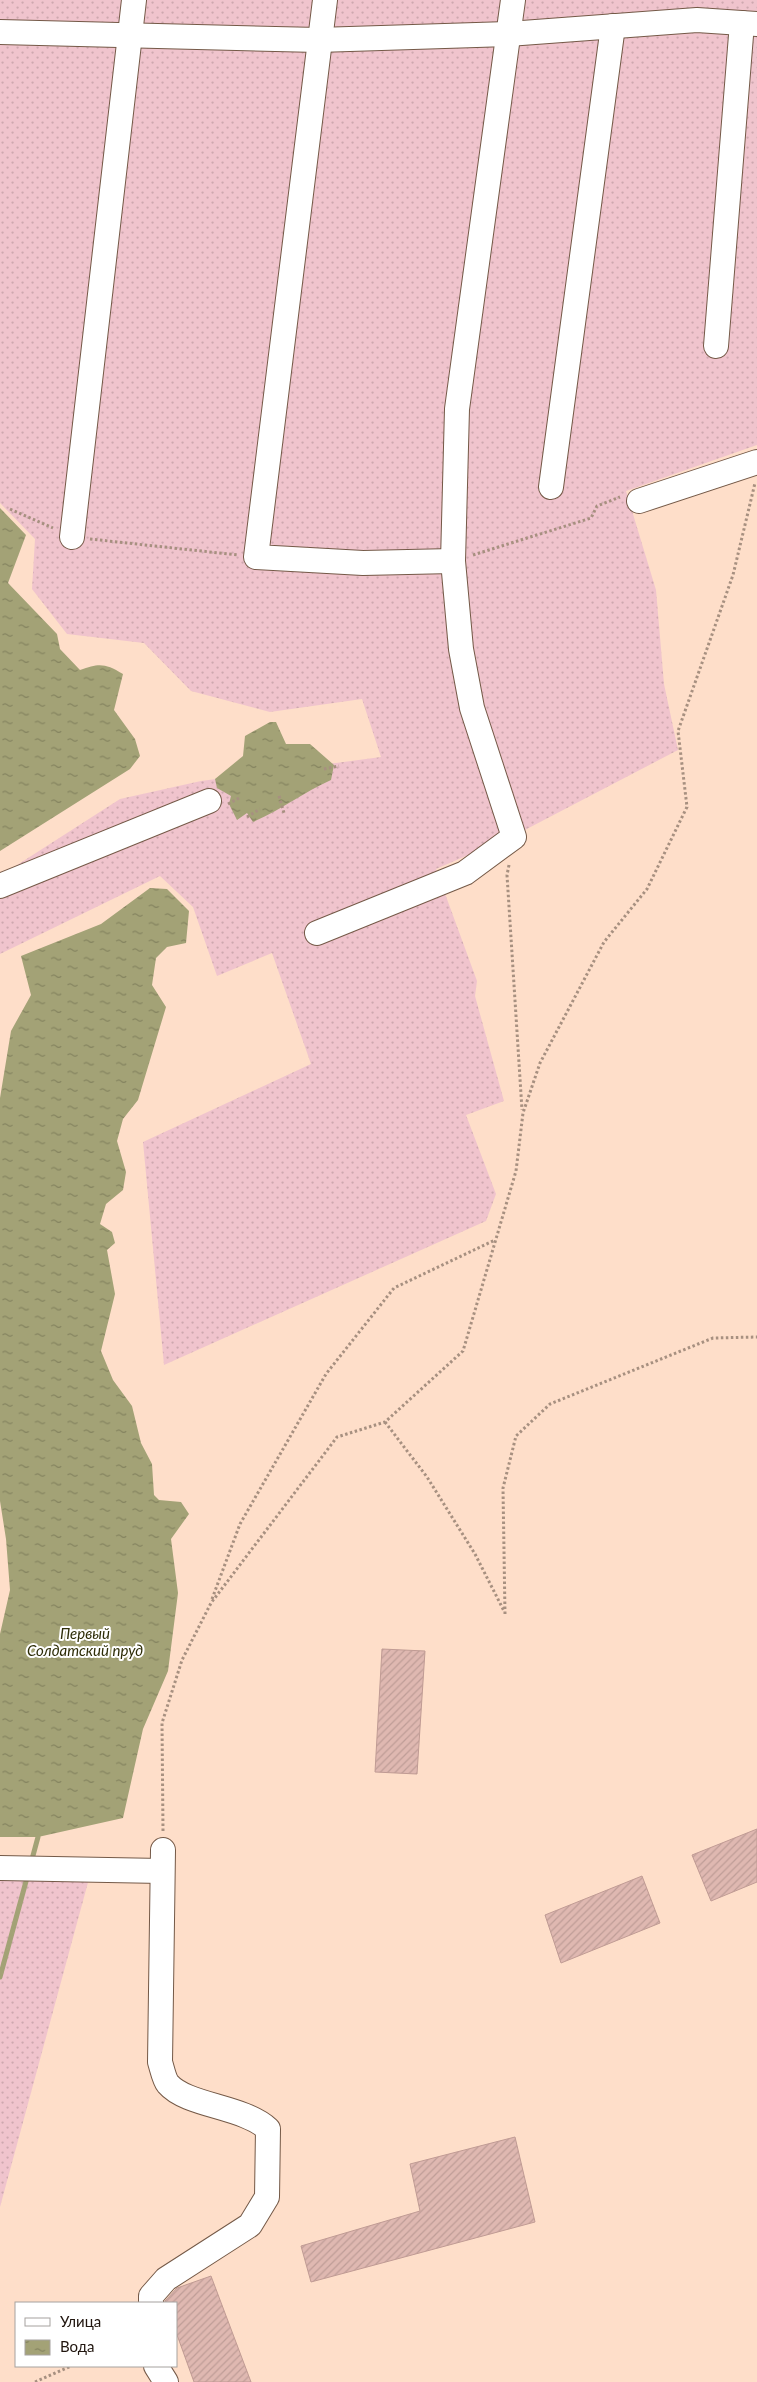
<svg xmlns="http://www.w3.org/2000/svg" width="757" height="2382" font-family="Lato,sans-serif">
<style>
.grass{fill:url(#grass-dots)}
.water{fill:url(#water-ripples)}
.lines{fill:none;stroke-linecap:round;stroke-linejoin:round}
.stream{stroke:#a3a276;stroke-width:5}
.building{fill:url(#building-hatch);stroke:#c09b94}
.minor-casing{stroke:#745947;stroke-width:26}
.path{stroke:#a79080;stroke-width:3;stroke-dasharray:2.5 2.5;stroke-linecap:butt}
.minor{stroke:#fff;stroke-width:24}
.labels{text-anchor:middle;stroke-width:4;stroke-linejoin:round;paint-order:stroke}
.water-label{font-size:15px;font-style:italic;fill:#2d2c06;stroke:#fff}
</style>
<defs>
<pattern id="grass-dots" width="8" height="8" patternUnits="userSpaceOnUse" patternTransform="scale(1.25)"><rect width="8" height="8" fill="#f0c4cd"/><path d="M2 2h.1M6 6h.1" fill="none" stroke="#cea8af" stroke-width="1.8" stroke-linecap="round"/></pattern>
<pattern id="water-ripples" width="26" height="14" patternUnits="userSpaceOnUse" patternTransform="scale(1.25)"><rect width="26" height="14" fill="#a3a276"/><path d="M2 4q2-2 4 0t4 0M15 11q2-2 4 0t4 0" fill="none" stroke="#84835f"/></pattern>
<pattern id="building-hatch" width="6" height="6" patternUnits="userSpaceOnUse" patternTransform="scale(1.25)"><rect width="6" height="6" fill="#dfb8b1"/><path d="M-1 1l2-2M0 6l6-6M5 7l2-2" fill="none" stroke="#bf9d97"/></pattern>
</defs>
<rect width="100%" height="100%" fill="#fedec9"/>
<!-- grass -->
<g class="grass">
<polygon points="0,0 757,0 757,445 626,491 656,590 664,684 678,750 521,832 436,869 477,981 475,996 504,1101 466,1115 496,1194 486,1221 164,1365 143,1142 311,1064 272,953 217,976 193,907 160,876 0,954 0,876 120,799 201,781 381,757 362,699 270,712 191,691 144,643 67,634 32,589 35,539 0,503"/>
<polygon points="0,1874 90,1875 0,2207"/>
</g>
<!-- water -->
<g class="water">
<path d="M 0,508 L 26,535 L 8,583 L 57,634 L 60,649 L 80,670 C 99,663 105,663 123,674 L 114,710 L 135,739 L 140,756 L 130,769 L 0,851 Z"/>
<path d="M 270,722 L 276,722 L 286,744 L 310,744 L 334,765 L 331,780 C 304,792 281,810 253,822 L 247,813 L 237,820 L 229,804 L 231,796 L 217,788 L 215,779 L 243,756 L 245,736 Z"/>
<polygon points="150,888 167,889 189,911 186,943 167,947 156,958 152,985 166,1007 138,1100 123,1119 117,1141 126,1172 123,1190 106,1204 100,1224 112,1232 115,1243 107,1250 115,1294 101,1351 113,1380 132,1406 141,1443 152,1464 154,1495 159,1500 181,1502 189,1514 171,1539 178,1593 168,1671 143,1729 123,1818 38,1837 0,1837 0,1634 10,1590 6,1539 0,1501 0,1098 11,1031 31,995 21,956 101,924"/>
</g>
<g class="lines">
<!-- stream -->
<g class="stream">
<polyline points="31,1863 38,1837"/>
<polyline points="0,1977 28,1874"/>
</g>
</g>
<!-- building -->
<g class="building">
<polygon points="382,1649 425,1651 417,1774 375,1772"/>
<polygon points="757,1829 757,1882 711,1901 692,1855"/>
<polygon points="642,1876 660,1923 561,1963 545,1915"/>
<polygon points="515,2137 535,2222 311,2282 301,2246 420,2211 410,2164"/>
<polygon points="211,2276 251,2382 194,2382 176,2332 176,2303 165,2303 165,2301 177,2288"/>
</g>
<g class="lines">
<defs>
<g id="minor">
<polyline points="325,0 256,557 363,563 453,561"/>
<polyline points="0,32 318,40 508,34 697,20 757,24"/>
<polyline points="716,346 742,23"/>
<polyline points="551,487 613,26"/>
<polyline points="639,501 757,462"/>
<polyline points="72,537 134,0"/>
<polyline points="0,886 209,801"/>
<polyline points="317,933 465,873 514,837 472,708 461,649 453,561 457,409 513,0"/>
<polyline points="0,1868 162,1871"/>
<path d="M 151,2303 L 151,2296 L 166,2279 L 250,2225 L 267,2197 L 268,2129 C 243,2106 187,2106 168,2084 C 164,2079 162,2068 160,2062 L 163,1850"/>
<polyline points="156,2366 166,2382"/>
</g>
</defs>
<!-- minor casing -->
<use href="#minor" class="minor-casing"/>
<!-- path -->
<g class="path">
<polyline points="10,509 53,528"/>
<polyline points="90,539 238,555"/>
<polyline points="473,555 591,518 597,506 620,497"/>
<polyline points="324,769 339,766"/>
<polyline points="279,796 284,813"/>
<polyline points="228,804 239,798"/>
<polyline points="247,817 260,809"/>
<polyline points="509,865 507,875 522,1110"/>
<polyline points="385,1422 427,1477 475,1554 504,1611"/>
<polyline points="212,1599 240,1524 326,1374 394,1288 495,1240"/>
<polyline points="505,1614 503,1488 516,1436 550,1404 713,1338 757,1337"/>
<polyline points="163,1831 162,1723 182,1660 211,1603 337,1437 385,1422 463,1351 516,1171 523,1113 540,1063 604,942 647,889 687,807 678,731 733,575 755,483"/>
<polyline points="35,2382 71,2366"/>
</g>
<!-- minor -->
<use href="#minor" class="minor"/>
</g>
<g class="labels">
<!-- water labels -->
<g class="water-label">
<text x="85" y="1639">Первый<tspan x="85" dy="17">Солдатский пруд</tspan></text>
</g>
</g>
<!-- legend -->
<rect x="15" y="2302" width="162" height="65" fill="#ffffff" stroke="#a6a29f"/>
<rect x="25" y="2318" width="25" height="8" fill="#ffffff" stroke="#a6a29f"/>
<text x="60" y="2327" font-size="15" fill="#21160f">Улица</text>
<rect x="25" y="2340" width="25" height="15" fill="url(#water-ripples)" stroke="#a6a29f"/>
<text x="60" y="2352" font-size="15" fill="#21160f">Вода</text>
</svg>
